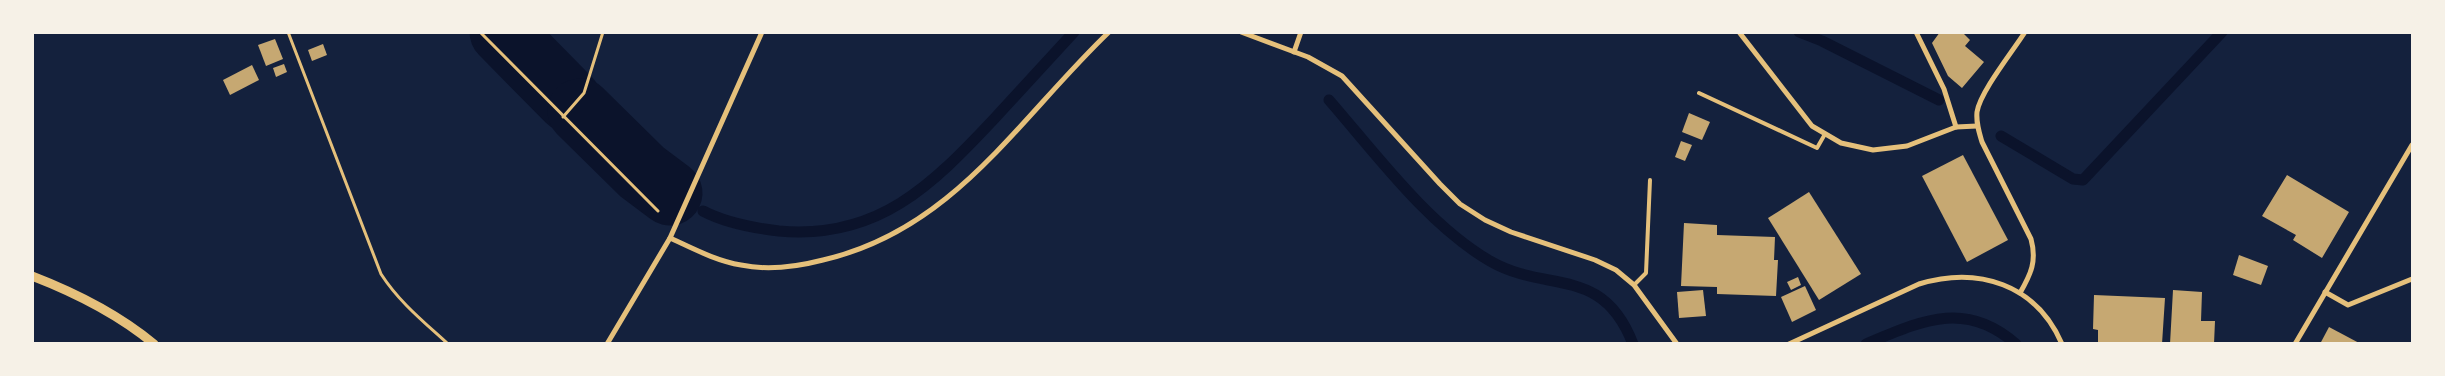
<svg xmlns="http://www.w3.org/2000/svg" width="2445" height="376" font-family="'Fira Sans',sans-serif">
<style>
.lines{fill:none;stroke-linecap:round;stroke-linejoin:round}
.stream{stroke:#0b132b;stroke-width:11}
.river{stroke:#0b132b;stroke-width:65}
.building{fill:#c6a872}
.path{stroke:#e5c07b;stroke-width:3}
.service{stroke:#e5c07b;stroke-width:4}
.minor{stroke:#e5c07b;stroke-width:5}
.tertiary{stroke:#e5c07b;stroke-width:9}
</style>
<rect width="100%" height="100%" fill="#14213d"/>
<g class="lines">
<!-- stream -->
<g class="stream">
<polyline points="1799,32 1822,41 1939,100"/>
<path d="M 1329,100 C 1376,154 1428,225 1490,261 C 1547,294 1602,264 1633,344"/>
<polyline points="2001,136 2073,179 2083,180 2222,32"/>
<path d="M 703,211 C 726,223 753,228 779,231 C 878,240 932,185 994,119 C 1021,90 1047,61 1074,32"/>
<path d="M 1866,344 C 1921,321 1965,299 2016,344"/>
</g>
<!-- river -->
<g class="river">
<polyline points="502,32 569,100"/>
<polyline points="580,111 642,172 670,193"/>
</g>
</g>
<!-- building -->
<g class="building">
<polygon points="1940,32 1962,32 1970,40 1965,46 1984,62 1962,88 1948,76 1932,43"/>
<polygon points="275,39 283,59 266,66 258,45"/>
<polygon points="323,44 327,55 312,61 308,50"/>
<polygon points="284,64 287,72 276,77 273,68"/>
<polygon points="252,65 259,80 230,95 223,80"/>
<polygon points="1689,113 1710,122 1702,140 1682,132"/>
<polygon points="1681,141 1692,145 1685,161 1675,157"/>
<polygon points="1963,155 2008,240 1967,262 1922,176"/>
<polygon points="2287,175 2349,212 2322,258 2293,240 2296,235 2262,216"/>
<polygon points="1809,192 1861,274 1819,300 1768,218"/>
<polygon points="1684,223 1717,225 1717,235 1775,237 1774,260 1778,260 1776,296 1717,294 1717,287 1681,286"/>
<polygon points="2239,255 2268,266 2261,285 2233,275"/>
<polygon points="1798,277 1801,285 1791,290 1787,282"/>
<polygon points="1805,286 1816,310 1792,322 1781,297"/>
<polygon points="1703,290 1706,316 1679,318 1677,292"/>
<polygon points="2173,290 2202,292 2201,321 2215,321 2214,344 2170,344"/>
<polygon points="2094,295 2165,298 2162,344 2098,344 2098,330 2093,329"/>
<polygon points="2329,327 2361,344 2320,344"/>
</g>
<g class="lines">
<!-- path -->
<g class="path">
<path d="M 288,32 L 381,274 C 399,302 424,322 448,344"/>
<polyline points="480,32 658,211"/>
<polyline points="563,117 584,93 603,32"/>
</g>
<!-- service -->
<g class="service">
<polyline points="1699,93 1817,148 1825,134"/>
<polyline points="1634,285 1646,273 1650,180"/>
</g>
<!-- minor -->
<g class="minor">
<polyline points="1241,32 1308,57 1342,76 1440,184 1460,204 1485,220 1511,232 1595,260 1616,270 1634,285 1677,344"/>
<polyline points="1739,32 1812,126 1841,143 1873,150 1907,146 1956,127 1977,126"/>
<polyline points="1916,32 1944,89 1956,127"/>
<polyline points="1294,52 1301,32"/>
<path d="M 670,238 C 692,248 716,261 741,265 C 769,271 796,267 823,260 C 954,230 1018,119 1109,32"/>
<polyline points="2325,292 2348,305 2412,279"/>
<path d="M 2020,293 C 2031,274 2037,261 2031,239 L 1982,142 C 1979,132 1976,123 1977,112 C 1980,92 2013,51 2025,32"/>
<polyline points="607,344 670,238 762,32"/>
<path d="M 1789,344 L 1919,284 C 1978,266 2036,284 2062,344"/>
<polyline points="2295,344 2412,145"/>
</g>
<!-- tertiary -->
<path class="tertiary" d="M 32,276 C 76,293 118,314 154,344"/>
</g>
<!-- border -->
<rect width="2445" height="376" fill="none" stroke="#f6f1e7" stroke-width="68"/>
</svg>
